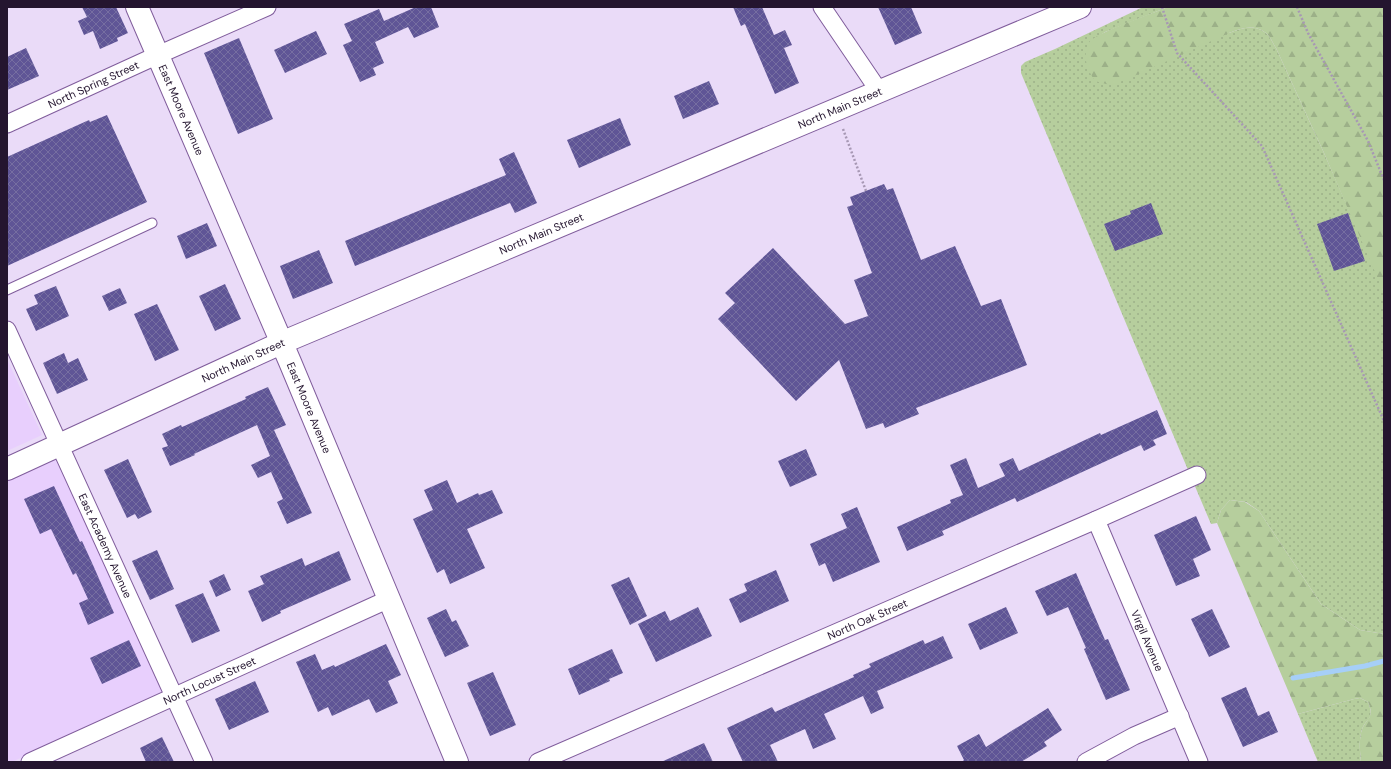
<svg xmlns="http://www.w3.org/2000/svg" width="1391" height="769" font-family="'DM Sans',sans-serif">
<style>
.built{fill:#e8cffd}
.green{fill:url(#green-dots)}
.forest{fill:url(#forest-firs)}
.lines{fill:none;stroke-linecap:round;stroke-linejoin:round}
.stream{stroke:#a6cff8;stroke-width:5}
.building{fill:url(#building-cross-hatch)}
.service-casing{stroke:#805d9c;stroke-width:11}
.minor-casing{stroke:#805d9c;stroke-width:19}
.tertiary-casing{stroke:#805d9c;stroke-width:24}
.path{stroke:#a798b4;stroke-width:2.5;stroke-dasharray:2 2;stroke-linecap:butt}
.service{stroke:#fff;stroke-width:9}
.minor{stroke:#fff;stroke-width:17}
.tertiary{stroke:#fff;stroke-width:22}
.labels{text-anchor:middle;stroke-width:4;stroke-linejoin:round;paint-order:stroke}
.street-label{font-size:11px;fill:#24152f;stroke:#eadbf8}
</style>
<defs>
<pattern id="green-dots" width="8" height="8" patternUnits="userSpaceOnUse"><rect width="8" height="8" fill="#b6ce9d"/><path d="M2 2h.1M6 6h.1" fill="none" stroke="#9cb088" stroke-width="1.8" stroke-linecap="round"/></pattern>
<pattern id="forest-firs" width="22" height="20" patternUnits="userSpaceOnUse"><rect width="22" height="20" fill="#b6ce9d"/><path d="M5 1l3.5 6h-7zM16 11l3.5 6h-7z" fill="#9cb088"/></pattern>
<pattern id="building-cross-hatch" width="8" height="8" patternUnits="userSpaceOnUse"><rect width="8" height="8" fill="#5f5596"/><path d="M0 0l8 8M0 8l8-8" fill="none" stroke="#766ea1"/></pattern>
</defs>
<rect width="100%" height="100%" fill="#eadbf8"/>
<!-- built -->
<g class="built">
<polygon points="7,359 42,435 7,451"/>
<polygon points="55,456 165,690 12,762 7,762 7,478"/>
</g>
<!-- green -->
<g class="green">
<path d="M 1143,7 L 1168,7 L 1105,32 L 1090,42 L 1229,33 C 1242,28 1256,23 1268,35 C 1271,38 1273,44 1276,48 L 1324,153 L 1379,279 L 1384,293 L 1384,634 L 1360,630 L 1321,604 L 1259,511 L 1246,502 L 1230,500 L 1221,510 L 1217,523 L 1211,524 L 1138,352 L 1021,73 L 1021,66 L 1025,62 L 1055,49 Z"/>
<path d="M 1360,698 L 1368,702 C 1376,721 1364,718 1361,733 C 1359,742 1360,753 1361,762 L 1318,762 L 1298,714 L 1354,699 Z"/>
</g>
<!-- forest -->
<g class="forest">
<path d="M 1168,7 L 1384,7 L 1384,293 L 1324,153 L 1276,48 C 1273,44 1271,38 1268,35 C 1256,23 1242,28 1229,33 L 1125,80 L 1110,85 L 1095,81 C 1087,69 1082,57 1089,43 C 1094,33 1154,13 1168,7 Z"/>
<path d="M 1230,500 L 1245,502 L 1259,511 L 1321,604 L 1360,630 L 1384,634 L 1384,762 L 1361,762 C 1360,753 1359,742 1361,733 C 1364,718 1376,720 1368,702 L 1360,698 L 1354,699 L 1298,714 L 1217,523 L 1221,510 Z"/>
</g>
<g class="lines">
<!-- stream -->
<polyline class="stream" points="1293,678 1365,666 1384,661"/>
</g>
<!-- building -->
<g class="building">
<polygon points="82,7 116,7 128,33 117,38 118,41 100,49 93,31 84,35 78,21 87,17"/>
<polygon points="416,7 431,7 439,27 414,38 408,27 375,42 384,63 373,68 376,75 360,82 343,45 352,41 344,24 379,9 384,21"/>
<polygon points="733,7 762,7 774,35 785,30 792,45 784,48 799,83 775,94 745,24 741,26"/>
<polygon points="878,7 911,7 922,33 895,45"/>
<polygon points="316,31 327,54 285,73 274,50"/>
<polygon points="239,38 273,119 238,134 204,53"/>
<polygon points="26,48 39,76 7,90 7,57"/>
<polygon points="709,81 719,104 683,119 674,96"/>
<polygon points="107,115 147,202 7,266 7,157 89,120 90,122"/>
<polygon points="620,118 631,145 579,168 567,140"/>
<polygon points="514,152 537,203 515,213 510,203 355,266 345,241 506,175 499,159"/>
<polygon points="884,184 887,190 893,188 921,260 955,246 981,306 1001,299 1027,365 916,408 919,414 885,428 883,423 866,429 839,360 796,401 718,319 735,303 725,293 773,248 845,324 868,316 854,280 872,273 847,207 853,205 850,197"/>
<polygon points="1151,203 1163,234 1115,251 1104,224 1131,214 1130,211"/>
<polygon points="1348,213 1365,261 1334,271 1317,224"/>
<polygon points="207,223 217,246 186,259 177,236"/>
<polygon points="319,250 333,283 293,299 280,266"/>
<polygon points="225,284 241,319 215,331 199,296"/>
<polygon points="56,286 69,316 36,331 26,309 38,304 34,295"/>
<polygon points="120,288 127,303 109,311 102,296"/>
<polygon points="157,304 179,350 155,361 134,314"/>
<polygon points="64,353 68,363 78,358 88,380 57,394 43,363"/>
<polygon points="268,387 286,425 274,430 312,513 287,524 277,502 283,499 271,472 258,478 251,465 270,456 257,425 194,454 195,455 170,466 162,448 168,446 162,434 181,425 182,427 246,399 245,397"/>
<polygon points="1157,410 1167,434 1153,440 1156,445 1144,451 1141,445 1017,502 1015,498 942,531 944,535 907,551 897,527 951,503 950,500 963,495 950,465 966,458 978,488 1005,476 999,464 1013,458 1019,471 1100,433 1101,435"/>
<polygon points="806,449 817,475 790,487 778,461"/>
<polygon points="128,459 152,512 138,519 135,514 127,518 104,470"/>
<polygon points="447,480 457,503 478,493 479,495 492,490 503,513 467,529 485,568 450,584 444,569 437,573 413,519 433,510 424,490"/>
<polygon points="54,486 80,542 82,541 93,565 114,613 88,625 79,603 88,599 76,573 73,575 51,529 40,534 24,499"/>
<polygon points="857,507 880,562 833,582 825,563 819,566 810,544 847,528 841,514"/>
<polygon points="1196,516 1211,550 1193,559 1200,576 1176,586 1154,535"/>
<polygon points="157,550 174,589 150,600 132,561"/>
<polygon points="339,551 351,580 280,611 281,613 262,622 248,591 264,584 260,576 302,558 305,566"/>
<polygon points="776,570 789,601 740,623 729,599 747,591 744,584"/>
<polygon points="1076,573 1105,640 1108,639 1130,690 1106,700 1084,649 1086,648 1068,607 1047,616 1035,591"/>
<polygon points="224,574 231,590 216,597 209,581"/>
<polygon points="629,577 647,616 630,625 611,585"/>
<polygon points="203,593 220,631 192,643 175,605"/>
<polygon points="698,607 712,636 656,662 638,624 665,611 670,621"/>
<polygon points="1006,607 1018,633 980,650 968,624"/>
<polygon points="446,609 452,622 456,620 469,646 445,657 427,618"/>
<polygon points="1212,609 1230,647 1209,657 1191,619"/>
<polygon points="943,636 953,658 877,691 884,708 871,714 863,696 824,714 836,739 813,749 805,729 770,745 778,762 743,762 727,728 772,707 775,712 854,677 853,675 871,667 869,664 923,640 925,644"/>
<polygon points="129,640 141,666 102,684 90,658"/>
<polygon points="386,644 401,675 388,681 398,703 376,713 369,699 332,716 328,707 318,712 296,662 315,654 322,670 334,665 335,667"/>
<polygon points="612,649 623,673 609,679 610,681 579,695 568,669"/>
<polygon points="493,672 516,725 490,736 467,683"/>
<polygon points="255,681 269,712 229,730 215,699"/>
<polygon points="1246,687 1258,716 1269,711 1278,732 1243,747 1221,698"/>
<polygon points="1048,708 1062,730 1044,742 1047,746 1021,762 962,762 964,760 957,746 979,734 986,747"/>
<polygon points="162,737 174,762 146,762 140,748"/>
<polygon points="704,743 713,762 661,762"/>
</g>
<g class="lines">
<defs>
<polyline id="service" points="7,290 152,223"/>
<g id="minor">
<polyline points="822,7 879,91"/>
<path id="s1" d="M 7,124 L 158,55 L 267,7"/>
<path id="s2" d="M 7,330 L 204,762"/>
<path id="s3" d="M 1096,520 L 1199,762"/>
<path id="s4" d="M 30,762 L 389,599"/>
<path id="s5" d="M 538,762 L 1096,520 L 1197,475"/>
<polyline points="1086,762 1134,736 1180,716"/>
</g>
<g id="tertiary">
<path id="s6" d="M 137,7 L 290,362 L 457,762"/>
<path id="s7" d="M 7,469 L 281,343 L 1080,7"/>
</g>
</defs>
<!-- service casing -->
<use href="#service" class="service-casing"/>
<!-- minor casing -->
<use href="#minor" class="minor-casing"/>
<!-- tertiary casing -->
<use href="#tertiary" class="tertiary-casing"/>
<!-- path -->
<g class="path">
<polyline points="1162,7 1177,53 1262,146 1384,421"/>
<polyline points="1297,7 1308,33 1368,141 1384,180"/>
<polyline points="843,129 866,191"/>
</g>
<!-- service -->
<use href="#service" class="service"/>
<!-- minor -->
<use href="#minor" class="minor"/>
<!-- tertiary -->
<use href="#tertiary" class="tertiary"/>
</g>
<g class="labels">
<!-- street labels -->
<g class="street-label">
<text dy="4" stroke="none"><textPath href="#s1" startOffset="95">North Spring Street</textPath></text>
<text dy="4" stroke="none"><textPath href="#s7" startOffset="908">North Main Street</textPath></text>
<text dy="4" stroke="none"><textPath href="#s6" startOffset="112">East Moore Avenue</textPath></text>
<text dy="4" stroke="none"><textPath href="#s7" startOffset="584">North Main Street</textPath></text>
<text dy="4" stroke="none"><textPath href="#s7" startOffset="260">North Main Street</textPath></text>
<text dy="4" stroke="none"><textPath href="#s6" startOffset="436">East Moore Avenue</textPath></text>
<text dy="4" stroke="none"><textPath href="#s2" startOffset="237">East Academy Avenue</textPath></text>
<text dy="4" stroke="none"><textPath href="#s5" startOffset="359">North Oak Street</textPath></text>
<text dy="4" stroke="none"><textPath href="#s3" startOffset="131">Virgil Avenue</textPath></text>
<text dy="4" stroke="none"><textPath href="#s4" startOffset="197">North Locust Street</textPath></text>
</g>
</g>
<!-- border -->
<rect width="1391" height="769" fill="none" stroke="#24152f" stroke-width="16"/>
</svg>
